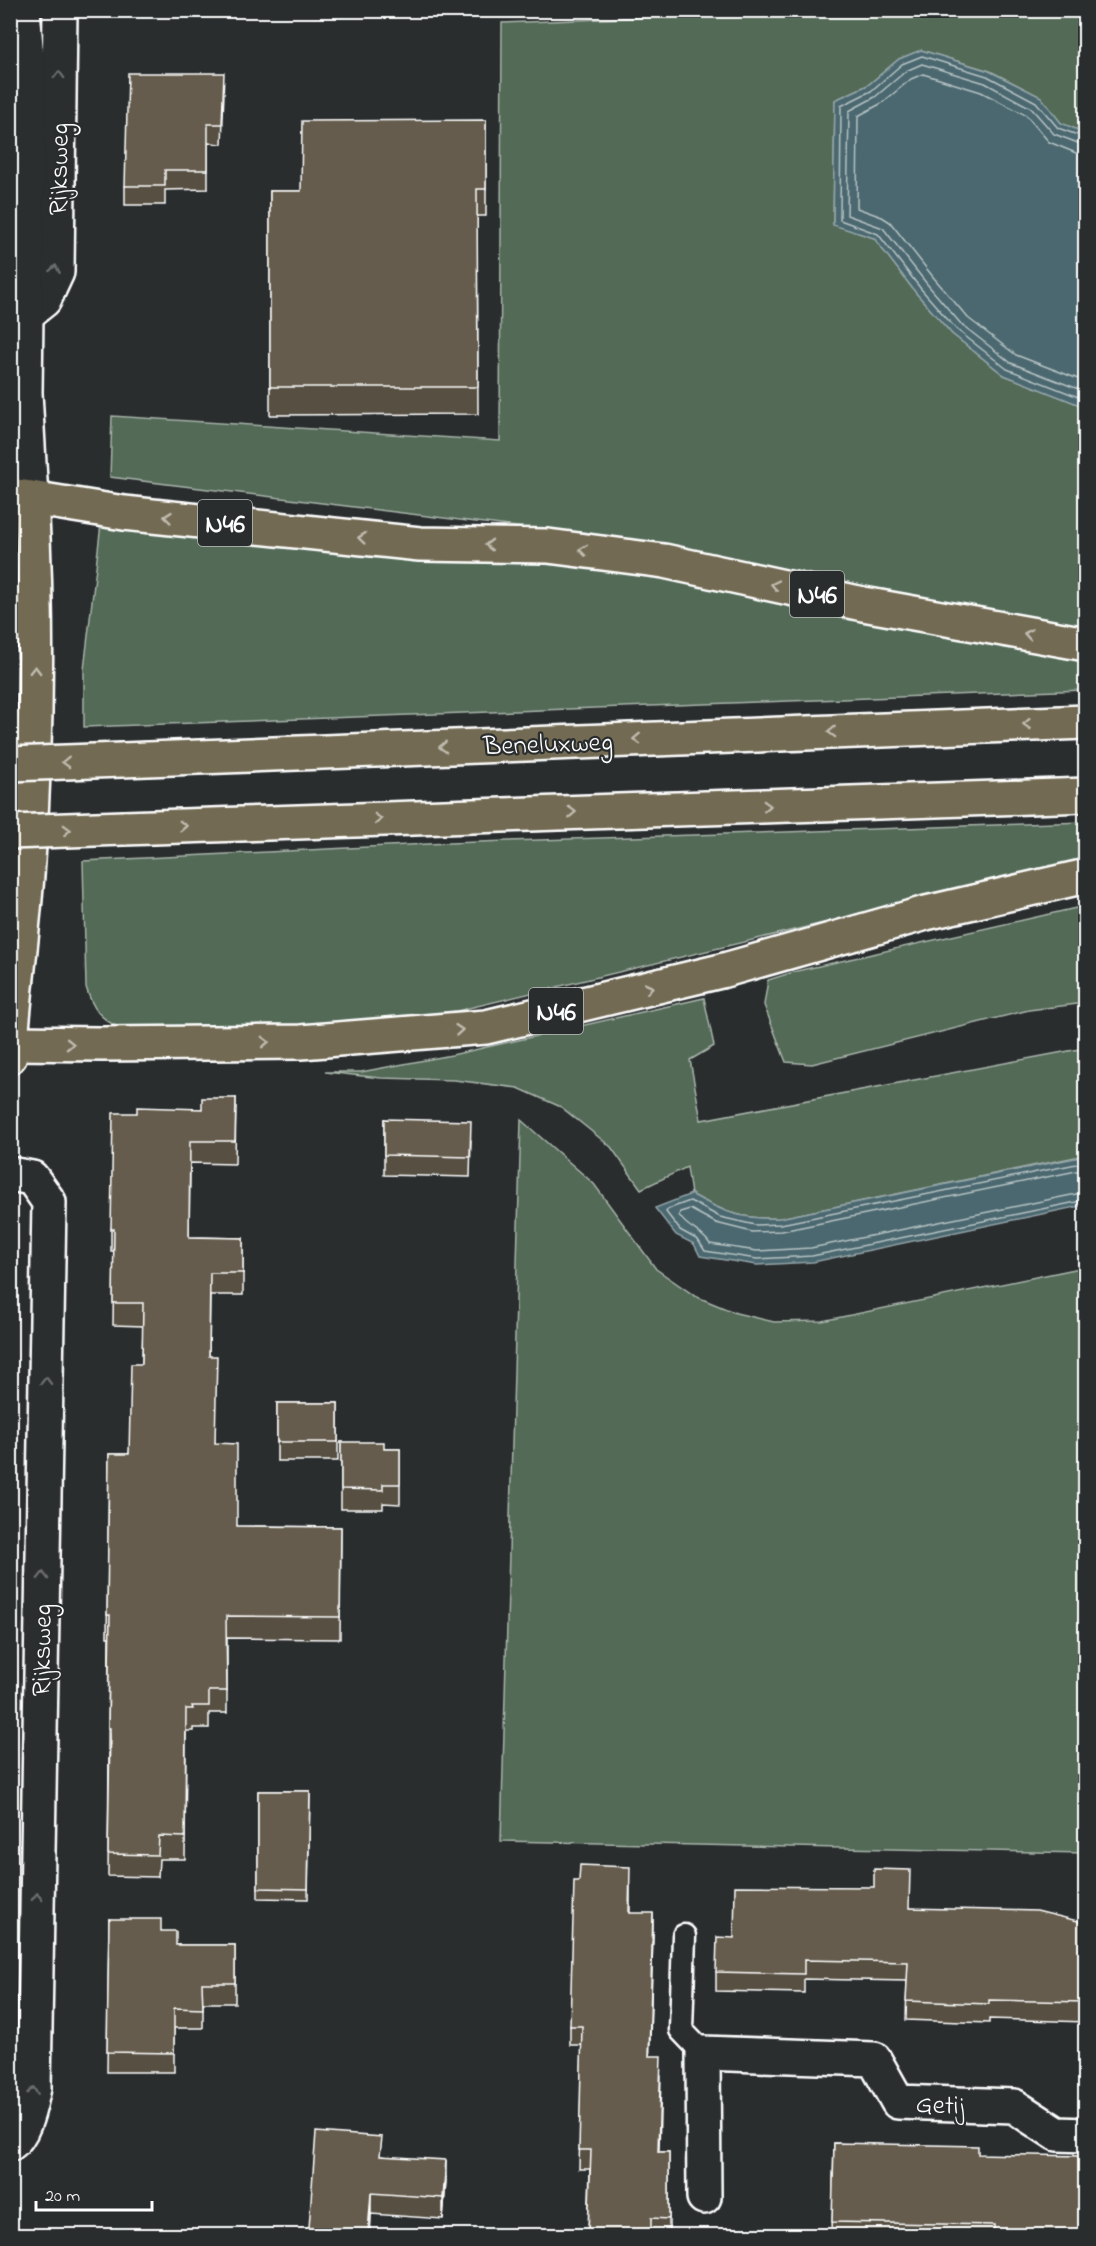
<svg xmlns="http://www.w3.org/2000/svg" width="1096" height="2246" font-family="'Indie Flower',sans-serif">
<style>
.green{fill:#526a57;stroke:#a8b4ab;stroke-width:1.5}
.water{fill:#4b686f;stroke:#93a4a9;stroke-width:1.5}
.lines{fill:none;stroke-linecap:round;stroke-linejoin:round}
.shore{stroke:#b7c3c5;stroke-width:1.5}
.service-casing{stroke:#fff;stroke-width:27}
.minor-casing{stroke:#fff;stroke-width:38}
.secondary-casing{stroke:#fff;stroke-width:38}
.primary-casing{stroke:#fff;stroke-width:38}
.trunk-casing{stroke:#fff;stroke-width:38}
.service{stroke:#2a2d2e;stroke-width:22}
.minor{stroke:#2a2d2e;stroke-width:33}
.secondary{stroke:#2a2d2e;stroke-width:33}
.primary{stroke:#736b52;stroke-width:33}
.trunk{stroke:#736b52;stroke-width:33}
.trunk-bridge-casing{stroke:#fff;stroke-width:38;stroke-linecap:butt}
.trunk-bridge{stroke:#736b52;stroke-width:33}
.wall{fill:#574f42;stroke:#fff;stroke-width:1.5}
.shaded-wall{fill:#474036;stroke:#fff;stroke-width:1.5}
.building{fill:#655c4d;stroke:#fff;stroke-width:1.5}
.oneway{stroke:#6a6c6d}
.oneway2{stroke:#c0bcb1}
.labels{text-anchor:middle;stroke-width:4.5;stroke-linejoin:round;paint-order:stroke}
.shield{fill:#2a2d2e;stroke:#bfc0c0;stroke-width:1.5}
.shield-label{font-size:26px;font-weight:bold;fill:#fff}
.street-label{font-size:27px;fill:#fff;stroke:#2a2d2e}
</style>
<rect width="100%" height="100%" fill="#2a2d2e"/>
<filter id="ink" filterUnits="userSpaceOnUse"><feTurbulence type="fractalNoise" baseFrequency=".0167" numOctaves="2"/><feDisplacementMap in="SourceGraphic" scale="12" xChannelSelector="R" yChannelSelector="G"/><feConvolveMatrix kernelMatrix="1 2 1 2 8 2 1 2 1" color-interpolation-filters="sRGB"/></filter>
<g filter="url(#ink)">
<!-- green -->
<g class="green">
<polygon points="799,11 1085,11 1085,133 1061,123 1041,97 990,71 921,50 899,59 868,85 835,100 833,224 874,238 916,293 952,334 1004,375 1085,407 1085,628 1002,614 614,539 110,477 112,416 500,441 502,23"/>
<polygon points="101,524 414,556 620,569 732,590 914,631 1085,658 1085,690 84,727 84,670"/>
<path d="M 1086,822 L 1085,864 L 1011,878 L 402,1024 L 121,1028 C 100,1020 92,1007 86,987 L 83,861 L 449,843 Z"/>
<polygon points="1085,906 1085,1003 1029,1010 812,1064 786,1062 764,1005 768,980 797,971"/>
<path d="M 704,998 L 714,1046 L 690,1060 L 701,1120 L 1085,1048 L 1085,1155 L 780,1218 C 742,1220 723,1212 691,1194 L 687,1167 L 641,1189 L 611,1147 L 561,1107 L 518,1088 L 454,1080 L 381,1078 L 325,1072 L 361,1072 L 452,1055 Z"/>
<polygon points="521,1120 594,1184 656,1269 695,1296 736,1313 774,1322 822,1321 1085,1267 1085,1853 501,1841"/>
</g>
<!-- water -->
<g class="water">
<polygon points="921,50 989,71 1041,97 1061,123 1085,133 1085,407 1004,375 952,334 916,293 874,238 833,225 835,100 868,85 899,59"/>
<path d="M 1085,1156 L 1085,1205 L 813,1262 L 757,1265 L 700,1256 L 694,1244 L 676,1235 L 655,1208 L 691,1194 C 723,1212 742,1220 780,1218 Z"/>
</g>
<g class="lines">
<!-- shore -->
<g class="shore">
<polyline points="1086,138 1058,128 1036,102 987,76 922,56 902,64 871,91 841,106 840,220 878,234 921,289 956,329 1007,369 1086,400"/>
<polyline points="1086,146 1054,134 1031,108 985,83 922,64 906,71 875,97 849,111 847,215 883,228 927,284 961,324 1011,363 1086,392"/>
<polyline points="1086,155 1076,153 1049,142 1026,115 981,92 923,74 911,79 882,103 858,116 857,208 882,217 890,222 934,278 968,318 1016,355 1086,382"/>
<polyline points="1086,1162 781,1224 755,1225 720,1217 690,1201 668,1209 666,1212 680,1230 698,1240 705,1251 757,1259 812,1256 1086,1200"/>
<path d="M 1086,1169 L 782,1231 L 752,1232 L 716,1223 L 690,1209 L 680,1212 L 679,1215 C 687,1229 701,1230 710,1244 L 757,1251 L 811,1248 L 1086,1192"/>
</g>
<defs>
<polyline id="service" points="684,1936 681,2030 703,2053"/>
<g id="minor">
<polyline points="10,313 24,316 44,300 57,272 60,10"/>
<path d="M 10,1174 L 32,1178 L 49,1202 L 34,2088 C 30,2104 25,2134 10,2144"/>
<polyline points="704,2197 703,2053 874,2059 898,2102 1014,2106 1057,2134 1086,2135"/>
</g>
<polyline id="secondary" points="23,10 29,82 25,393 31,498"/>
<path id="primary" d="M 10,495 L 31,498 C 38,619 37,740 28,861 C 24,926 14,991 10,1056"/>
<g id="trunk">
<polyline points="31,498 124,513 420,544 548,546 664,561 863,604 1086,644"/>
<polyline points="122,760 1086,722"/>
<polyline points="124,828 1086,795"/>
<polyline points="11,1043 102,1044 301,1042 486,1027 721,971 926,913 1086,876"/>
</g>
</defs>
<!-- service casing -->
<use href="#service" class="service-casing"/>
<!-- minor casing -->
<use href="#minor" class="minor-casing"/>
<!-- secondary casing -->
<use href="#secondary" class="secondary-casing"/>
<!-- primary casing -->
<use href="#primary" class="primary-casing"/>
<!-- trunk casing -->
<use href="#trunk" class="trunk-casing"/>
<!-- service -->
<use href="#service" class="service"/>
<!-- minor -->
<use href="#minor" class="minor"/>
<!-- secondary -->
<use href="#secondary" class="secondary"/>
<!-- primary -->
<use href="#primary" class="primary"/>
<!-- trunk -->
<use href="#trunk" class="trunk"/>
<defs>
<g id="trunk-bridge">
<polyline points="10,764 122,760"/>
<polyline points="10,832 124,828"/>
</g>
</defs>
<!-- trunk-bridge casing -->
<use href="#trunk-bridge" class="trunk-bridge-casing"/>
<!-- trunk-bridge -->
<use href="#trunk-bridge" class="trunk-bridge"/>
</g>
<!-- wall -->
<g class="wall">
<polygon points="224,93 222,144 208,143 208,189 165,190 165,205 125,205 125,186"/>
<polygon points="486,120 486,216 477,216 478,414 270,415 270,191 301,191"/>
<polygon points="236,1098 235,1164 190,1163 190,1168 189,1237 243,1238 243,1295 210,1295 209,1356 215,1443 237,1526 341,1527 340,1639 227,1638 227,1713 209,1713 209,1728 193,1728 193,1731 186,1731 185,1859 159,1859 158,1877 108,1876 109,1750 108,1750 109,1637 107,1637 109,1454 129,1454 142,1364 143,1326 113,1325 114,1251 111,1251 111,1229 137,1113 202,1109"/>
<polygon points="384,1119 471,1140 470,1177 384,1175"/>
<rect x="277" y="1403" width="61" height="58"/>
<polygon points="341,1442 384,1449 400,1449 400,1504 383,1503 383,1509 341,1509"/>
<polygon points="258,1791 310,1791 308,1899 258,1898"/>
<polygon points="630,1886 630,1913 653,1933 649,2056 661,2076 659,2152 669,2152 669,2235 588,2235 590,2169 579,2169 582,2045 570,2045 570,2026"/>
<polygon points="909,1908 1086,1923 1086,2022 989,2019 989,2023 906,2020 907,1981 804,1979 804,1993 716,1991 716,1972 734,1938"/>
<polygon points="109,1919 161,1931 176,1945 235,1945 235,2003 203,2003 203,2028 174,2028 174,2072 107,2072"/>
<polygon points="834,2143 1079,2163 1086,2235 832,2235"/>
<polygon points="382,2156 446,2180 443,2219 371,2214 370,2235 309,2235 309,2228"/>
</g>
<!-- shaded-wall -->
<g class="shaded-wall">
<polygon points="653,1913 653,1933 649,2076 649,2056"/>
<polygon points="446,2160 446,2180 443,2219 443,2198"/>
<polygon points="371,2193 371,2214 370,2235 368,2235"/>
</g>
<!-- building -->
<g class="building">
<polygon points="128,73 224,73 222,124 208,124 208,170 165,170 165,186 125,186"/>
<polygon points="486,120 486,189 477,189 478,387 270,387 270,191 301,191 302,121"/>
<polygon points="202,1098 236,1098 235,1141 190,1141 189,1237 243,1238 243,1273 210,1273 209,1356 217,1356 215,1443 237,1444 237,1526 341,1527 340,1617 226,1616 227,1691 209,1691 209,1706 192,1706 193,1709 186,1709 185,1837 159,1836 158,1855 108,1854 110,1728 108,1728 110,1615 107,1615 109,1454 129,1454 131,1364 142,1364 143,1303 113,1303 114,1229 111,1229 113,1113 137,1113 137,1107 202,1109"/>
<polygon points="384,1119 471,1121 470,1157 384,1155"/>
<rect x="277" y="1403" width="61" height="39"/>
<polygon points="341,1442 384,1442 384,1449 400,1449 400,1484 383,1484 383,1490 341,1489"/>
<polygon points="258,1791 310,1791 308,1889 258,1888"/>
<polygon points="580,1865 630,1867 629,1913 653,1913 649,2056 661,2056 658,2152 669,2152 669,2219 651,2218 651,2235 588,2235 591,2150 579,2150 582,2026 570,2026 574,1881 579,1881"/>
<polygon points="874,1869 910,1870 909,1908 1037,1911 1086,1923 1086,2002 989,2000 989,2004 906,2001 908,1962 804,1960 804,1974 716,1972 717,1937 734,1938 735,1886 874,1887"/>
<polygon points="109,1919 161,1919 161,1931 176,1931 176,1945 235,1945 235,1983 202,1983 203,2009 174,2008 174,2053 107,2052"/>
<polygon points="316,2132 382,2137 380,2156 446,2160 443,2198 371,2193 368,2233 309,2228"/>
<polygon points="834,2143 978,2146 978,2154 1079,2156 1079,2163 1086,2163 1086,2235 994,2235 994,2225 832,2222"/>
</g>
<!-- one-way arrows -->
<defs><path id="oneway-chevron" d="M-2-3.5L2.5 0L-2 3.5" fill="none" stroke-width="1.6" stroke-linecap="round" stroke-linejoin="round" transform="scale(1.5)"/></defs>
<g class="oneway">
<use href="#oneway-chevron" transform="translate(59 75) rotate(-89)"/>
<use href="#oneway-chevron" transform="translate(55 269) rotate(-80)"/>
<use href="#oneway-chevron" transform="translate(46 1381) rotate(-89)"/>
<use href="#oneway-chevron" transform="translate(43 1576) rotate(-89)"/>
<use href="#oneway-chevron" transform="translate(37 1897) rotate(-89)"/>
<use href="#oneway-chevron" transform="translate(33 2091) rotate(-81)"/>
</g>
<g class="oneway2">
<use href="#oneway-chevron" transform="translate(168 517) rotate(-174)"/>
<use href="#oneway-chevron" transform="translate(362 538) rotate(-174)"/>
<use href="#oneway-chevron" transform="translate(489 545) rotate(-179)"/>
<use href="#oneway-chevron" transform="translate(583 550) rotate(-172)"/>
<use href="#oneway-chevron" transform="translate(775 585) rotate(-168)"/>
<use href="#oneway-chevron" transform="translate(1028 634) rotate(-170)"/>
<use href="#oneway-chevron" transform="translate(35 670) rotate(-89)"/>
<use href="#oneway-chevron" transform="translate(1027 724) rotate(178)"/>
<use href="#oneway-chevron" transform="translate(832 732) rotate(178)"/>
<use href="#oneway-chevron" transform="translate(637 739) rotate(178)"/>
<use href="#oneway-chevron" transform="translate(443 747) rotate(178)"/>
<use href="#oneway-chevron" transform="translate(66 762) rotate(178)"/>
<use href="#oneway-chevron" transform="translate(767 806) rotate(-2)"/>
<use href="#oneway-chevron" transform="translate(572 812) rotate(-2)"/>
<use href="#oneway-chevron" transform="translate(378 819) rotate(-2)"/>
<use href="#oneway-chevron" transform="translate(183 826) rotate(-2)"/>
<use href="#oneway-chevron" transform="translate(67 830) rotate(-2)"/>
<use href="#oneway-chevron" transform="translate(649 988) rotate(-13)"/>
<use href="#oneway-chevron" transform="translate(459 1030) rotate(-5)"/>
<use href="#oneway-chevron" transform="translate(265 1042) rotate(-1)"/>
<use href="#oneway-chevron" transform="translate(70 1044) rotate(1)"/>
</g>
</g>
<g class="labels">
<!-- shield labels -->
<g class="shield">
<rect x="198" y="500" width="54" height="46" rx="4.5"/>
<rect x="790" y="571" width="54" height="46" rx="4.5"/>
<rect x="529" y="988" width="54" height="46" rx="4.5"/>
</g>
<g class="shield-label">
<text x="225" y="532">N46</text>
<text x="817" y="603">N46</text>
<text x="556" y="1020">N46</text>
</g>
<!-- street labels -->
<g class="street-label">
<text transform="translate(58 169) rotate(-89)" y="9">Rijksweg</text>
<text transform="translate(548 743) rotate(-2)" y="9">Beneluxweg</text>
<text transform="translate(41 1650) rotate(-89)" y="9">Rijksweg</text>
<text transform="translate(940 2104) rotate(2)" y="9">Getij</text>
</g>
</g>
<!-- margin -->
<rect width="1096" height="2246" fill="none" stroke="#2a2d2e" stroke-width="36"/>
<rect x="18" y="18" width="1060" height="2210" fill="none" stroke="#fff" stroke-width="2" filter="url(#ink)"/>
<!-- scale -->
<path d="M36 2201v9h116v-9" fill="none" stroke="#ffffff" stroke-width="3"/>
<text x="45" y="2201" font-size="18" fill="#ffffff" stroke="#2a2d2e" stroke-width="4.5" paint-order="stroke">20 m</text>
</svg>
